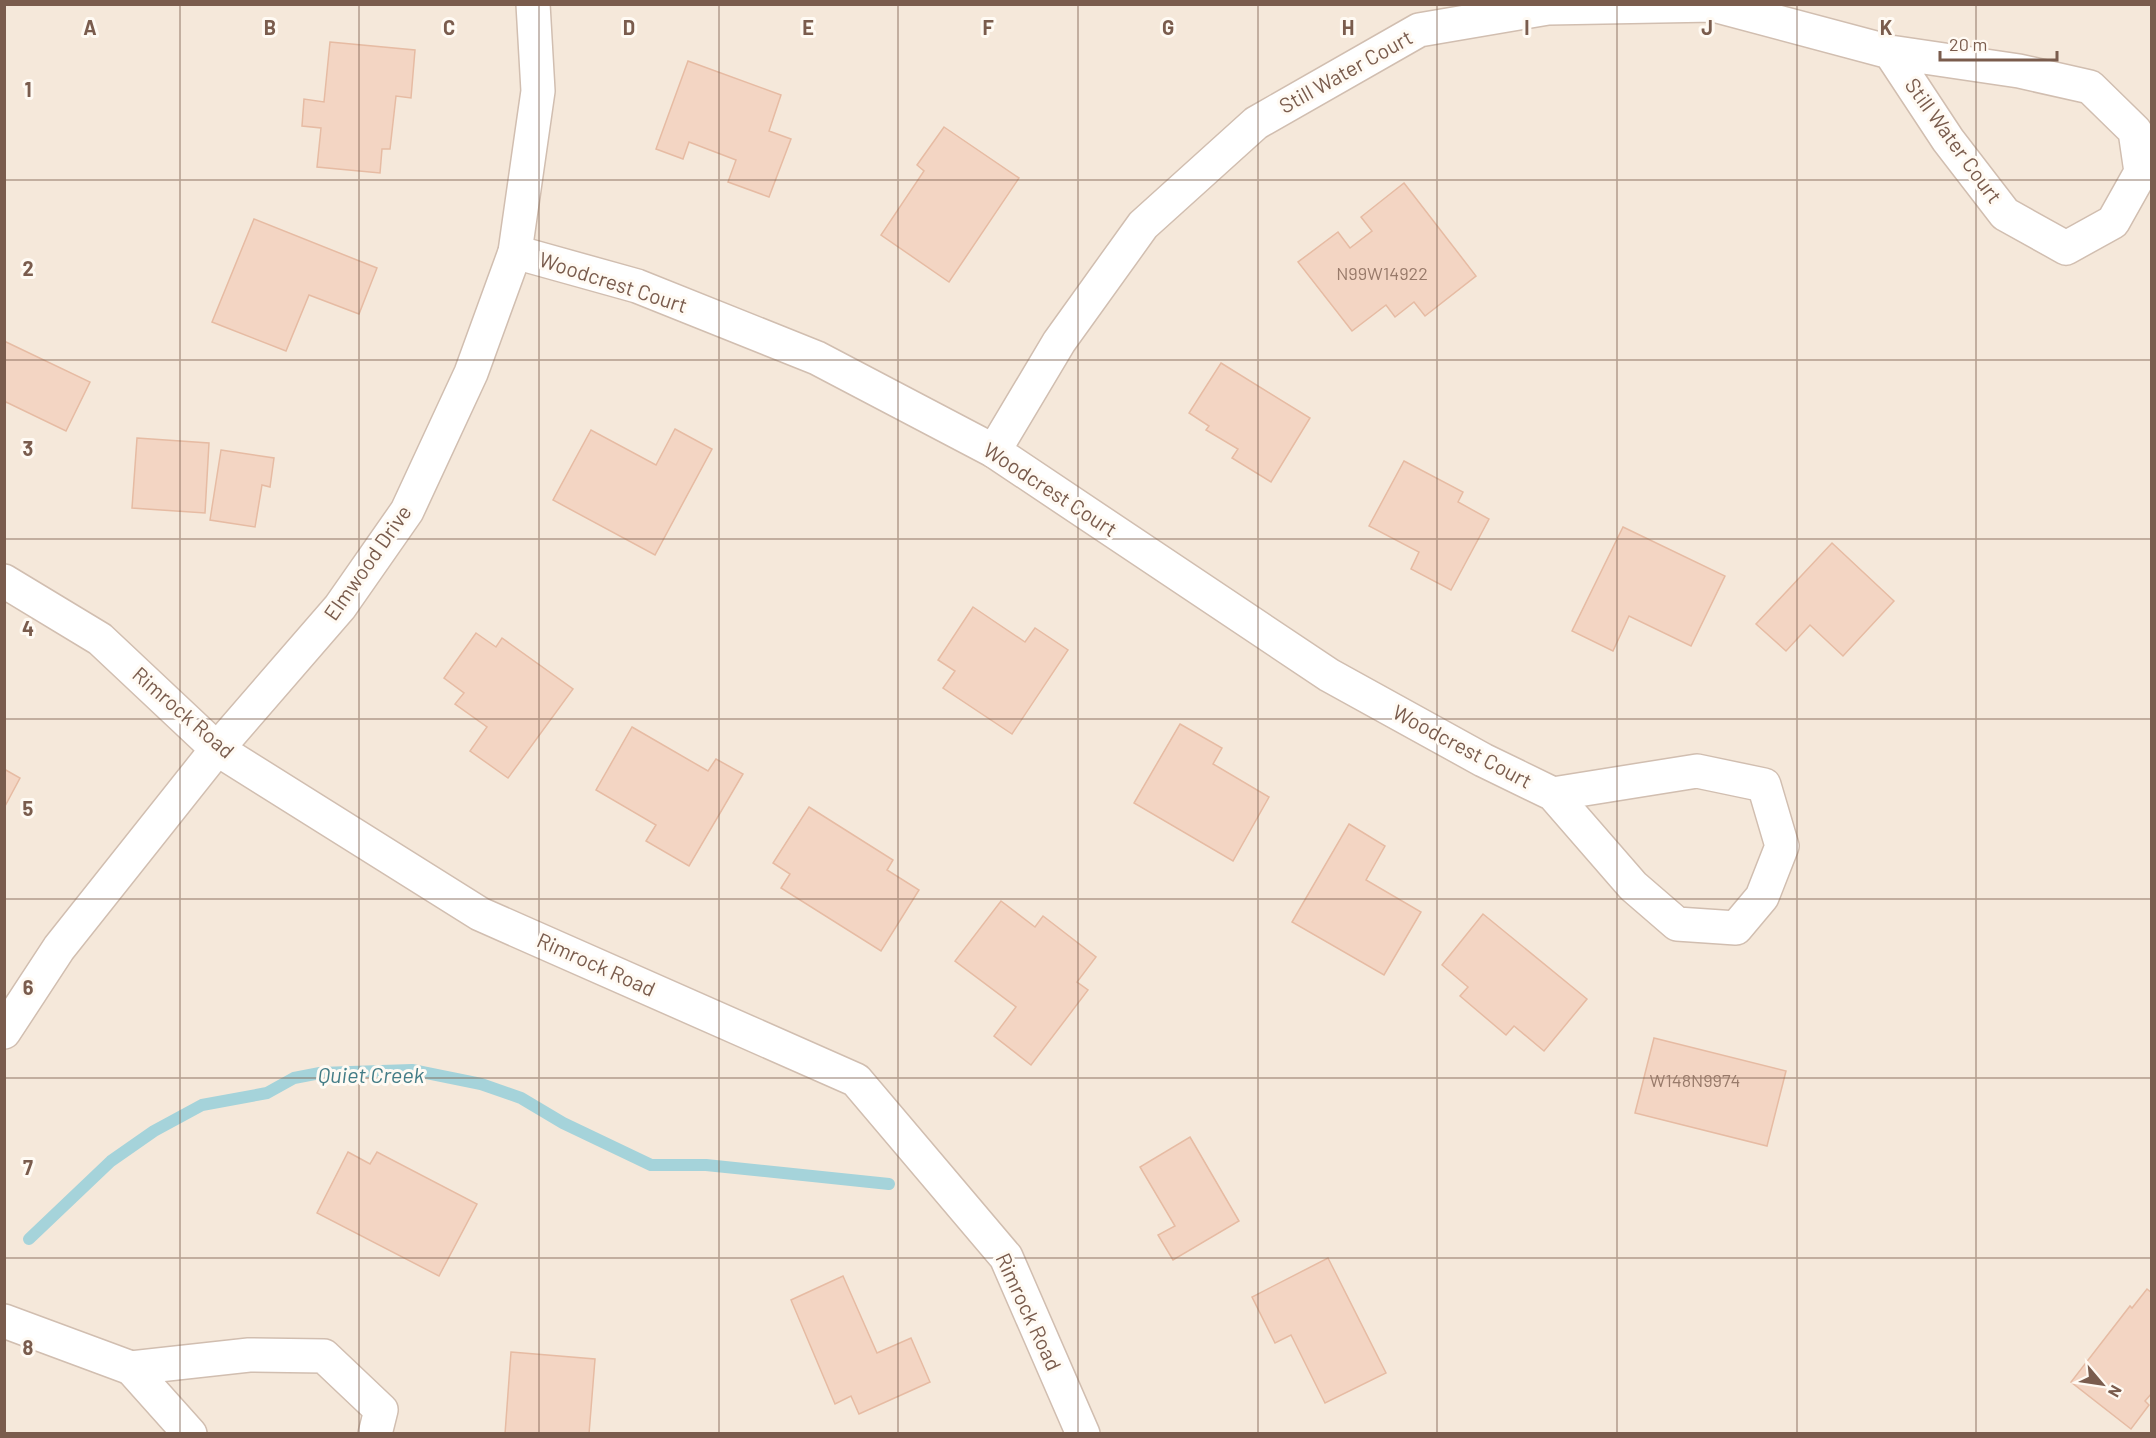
<svg xmlns="http://www.w3.org/2000/svg" width="2156" height="1438" font-family="Barlow,sans-serif">
<style>
.residential{fill:#f5e8da}
.lines{fill:none;stroke-linecap:round;stroke-linejoin:round}
.stream{stroke:#a5d3da;stroke-width:12}
.building{fill:#f3d5c3;stroke:#e6bba3;stroke-width:1.5}
.street-casing{stroke:#d1beb0;stroke-width:36}
.street{stroke:#fff;stroke-width:33}
.grid{fill:none;stroke:#7a5c4d;stroke-width:1.5;stroke-opacity:0.55}
.labels{text-anchor:middle;stroke-width:6;stroke-linejoin:round;paint-order:stroke}
.number-label{font-size:18px;fill:#987a6a}
.street-label{font-size:21px;fill:#7a5c4d;stroke:#fffaf3}
.water-label{font-size:22px;font-style:italic;fill:#437c86;stroke:#fffaf3}
.grid-label{font-size:20px;text-anchor:middle;font-weight:bold;fill:#7a5c4d;stroke:#fffaf3;stroke-width:6;stroke-linejoin:round;paint-order:stroke}
</style>
<rect width="100%" height="100%" fill="#fdf6ec"/>
<!-- residential -->
<polygon class="residential" points="5,5 2151,5 2151,1433 5,1434"/>
<g class="lines">
<!-- stream -->
<polyline class="stream" points="29,1239 111,1161 154,1131 202,1105 267,1093 294,1078 320,1073 412,1070 481,1084 521,1098 563,1123 651,1165 706,1165 889,1184"/>
</g>
<!-- building -->
<g class="building">
<polygon points="330,42 415,50 411,98 396,96 390,149 382,149 380,173 317,167 321,128 302,126 304,99 324,102"/>
<polygon points="688,61 781,95 769,131 791,139 769,197 728,182 736,160 689,142 683,159 656,149"/>
<polygon points="944,127 1019,178 949,282 881,235 924,171 917,165"/>
<polygon points="1404,183 1476,276 1425,316 1414,302 1395,317 1386,305 1352,331 1298,262 1338,232 1350,248 1372,231 1361,217"/>
<polygon points="254,219 377,268 359,314 309,295 286,351 212,322"/>
<polygon points="4,341 90,382 66,431 6,402 4,405"/>
<polygon points="1221,363 1310,418 1271,482 1232,458 1238,449 1206,430 1209,426 1189,413"/>
<polygon points="675,429 712,449 655,555 553,500 591,430 656,465"/>
<polygon points="137,438 209,443 205,513 132,508"/>
<polygon points="221,450 274,458 270,487 262,485 255,527 210,520"/>
<polygon points="1404,461 1463,492 1458,502 1489,519 1451,590 1411,569 1419,552 1369,526"/>
<polygon points="1623,527 1725,576 1691,646 1629,616 1613,651 1572,631"/>
<polygon points="1832,543 1894,601 1843,656 1810,625 1786,651 1756,624"/>
<polygon points="973,607 1025,642 1035,628 1068,650 1012,734 943,688 955,671 938,660"/>
<polygon points="476,633 496,647 502,638 573,689 508,778 470,751 487,727 455,704 464,693 444,678"/>
<polygon points="1180,724 1222,748 1213,764 1269,797 1233,861 1134,803"/>
<polygon points="632,727 708,771 716,759 743,774 689,866 646,841 656,825 596,790"/>
<polygon points="4,769 20,778 4,808"/>
<polygon points="809,807 893,860 887,870 919,890 881,951 781,888 790,874 773,863"/>
<polygon points="1349,824 1385,846 1366,880 1421,912 1384,975 1292,922"/>
<polygon points="1001,901 1035,927 1043,916 1096,957 1077,982 1088,990 1031,1065 994,1036 1016,1007 955,961"/>
<polygon points="1483,914 1587,999 1544,1051 1514,1026 1506,1035 1460,996 1468,987 1442,965"/>
<polygon points="1654,1038 1786,1071 1767,1146 1635,1113"/>
<polygon points="1190,1137 1239,1221 1173,1260 1158,1235 1175,1226 1140,1167"/>
<polygon points="348,1152 370,1164 377,1152 477,1204 439,1276 317,1213"/>
<polygon points="1328,1258 1386,1373 1325,1403 1291,1335 1275,1343 1252,1297"/>
<polygon points="843,1276 877,1353 911,1338 930,1382 859,1414 851,1396 835,1404 791,1300"/>
<polygon points="2147,1289 2152,1293 2152,1393 2145,1401 2149,1405 2131,1429 2071,1382 2130,1306 2132,1308"/>
<polygon points="511,1352 595,1359 589,1434 505,1434"/>
</g>
<g class="lines">
<defs>
<g id="street">
<polyline points="515,252 637,286 817,358 994,451 1329,675 1483,760 1553,794 1633,886 1677,924 1736,928 1762,897 1782,846 1764,785 1697,771 1553,794"/>
<polyline points="994,451 1059,342 1143,225 1256,123 1419,30 1548,8 1714,5 1890,52 2019,71 2090,87 2135,131 2141,172 2113,222 2066,248 2005,214 1948,140 1890,52"/>
<polyline points="4,581 100,639 217,749 480,914 856,1080 1006,1257 1083,1434"/>
<polyline points="4,1032 59,948 217,749 340,607 407,511 471,373 515,252 538,91 533,4"/>
<polyline points="4,1321 131,1368 249,1355 324,1356 381,1410 375,1434"/>
<polyline points="131,1368 190,1434"/>
</g>
</defs>
<!-- street casing -->
<use href="#street" class="street-casing"/>
<!-- street -->
<use href="#street" class="street"/>
</g>
<!-- grid -->
<path class="grid" d="M 180,4 L 180,1434M 359,4 L 359,1434M 539,4 L 539,1434M 719,4 L 719,1434M 898,4 L 898,1434M 1078,4 L 1078,1434M 1258,4 L 1258,1434M 1437,4 L 1437,1434M 1617,4 L 1617,1434M 1797,4 L 1797,1434M 1976,4 L 1976,1434M 4,180 L 2152,180M 4,360 L 2152,360M 4,539 L 2152,539M 4,719 L 2152,719M 4,899 L 2152,899M 4,1078 L 2152,1078M 4,1258 L 2152,1258"/>
<g class="labels">
<!-- number labels -->
<g class="number-label">
<text x="1382" y="280">N99W14922</text>
<text x="1695" y="1087">W148N9974</text>
</g>
<!-- street labels -->
<g class="street-label">
<text transform="translate(1346 72) rotate(-29)" y="7">Still Water Court</text>
<text transform="translate(1953 141) rotate(54)" y="7">Still Water Court</text>
<text transform="translate(613 283) rotate(18)" y="7">Woodcrest Court</text>
<text transform="translate(1050 490) rotate(33)" y="7">Woodcrest Court</text>
<text transform="translate(368 563) rotate(-55)" y="7">Elmwood Drive</text>
<text transform="translate(183 713) rotate(41)" y="7">Rimrock Road</text>
<text transform="translate(1462 747) rotate(28)" y="7">Woodcrest Court</text>
<text transform="translate(596 965) rotate(24)" y="7">Rimrock Road</text>
<text transform="translate(1028 1312) rotate(65)" y="7">Rimrock Road</text>
</g>
<!-- water labels -->
<g class="water-label">
<text x="371" y="1083">Quiet Creek</text>
</g>
</g>
<g class="grid-label">
<text x="90" y="35">A</text>
<text x="270" y="35">B</text>
<text x="449" y="35">C</text>
<text x="629" y="35">D</text>
<text x="808" y="35">E</text>
<text x="988" y="35">F</text>
<text x="1168" y="35">G</text>
<text x="1348" y="35">H</text>
<text x="1527" y="35">I</text>
<text x="1707" y="35">J</text>
<text x="1886" y="35">K</text>
<text x="28" y="97">1</text>
<text x="28" y="276">2</text>
<text x="28" y="456">3</text>
<text x="28" y="636">4</text>
<text x="28" y="816">5</text>
<text x="28" y="995">6</text>
<text x="28" y="1175">7</text>
<text x="28" y="1355">8</text>
</g>
<!-- border -->
<rect width="2156" height="1438" fill="none" stroke="#7a5c4d" stroke-width="12"/>
<!-- north arrow -->
<g transform="translate(2102 1384) rotate(119)" stroke="#fffaf3" stroke-width="4.5" paint-order="stroke">
<path d="M0-4.5L10 22L0 15L-10 22Z" fill="#7a5c4d"/>
<text y="-9" font-size="16" font-weight="bold" text-anchor="middle" fill="#7a5c4d">N</text>
</g>
<!-- scale -->
<path d="M1940 51v9h117v-9" fill="none" stroke="#7a5c4d" stroke-width="3"/>
<text x="1949" y="51" font-size="18" fill="#7a5c4d" stroke="#fffaf3" stroke-width="4.5" paint-order="stroke">20 m</text>
</svg>
